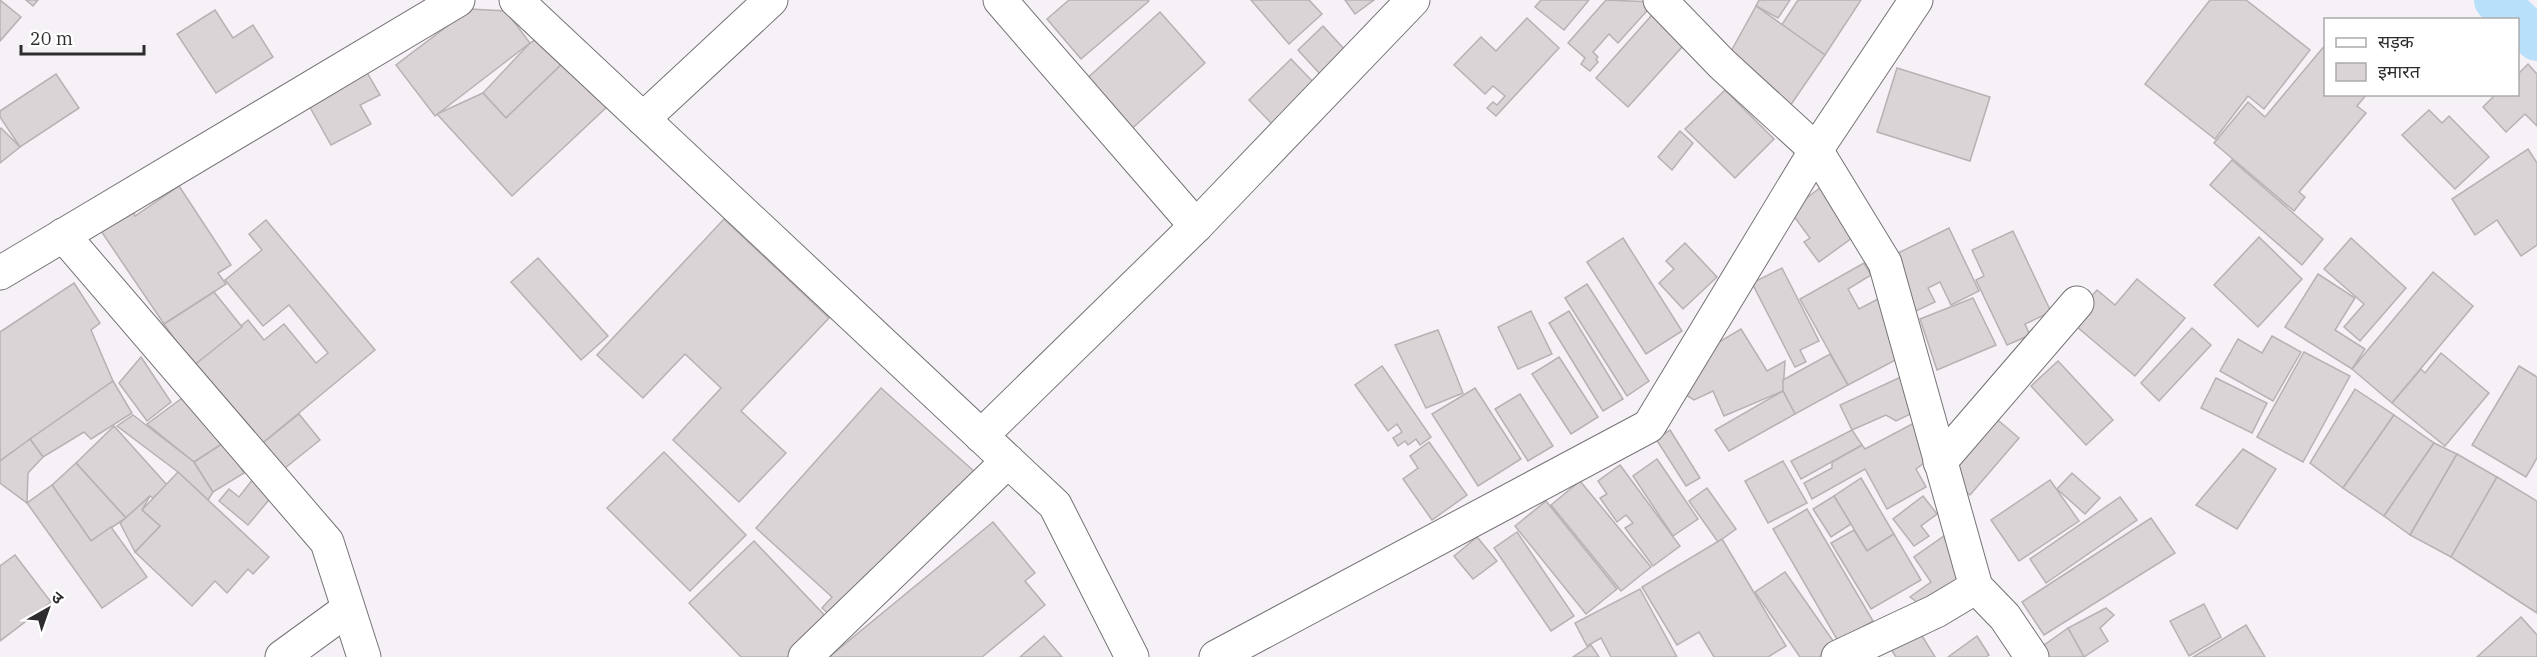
<svg xmlns="http://www.w3.org/2000/svg" width="2537" height="657" font-family="'IBM Plex Serif','Noto Sans Devanagari',serif">
<style>
.lines{fill:none;stroke-linecap:round;stroke-linejoin:round}
.canal{stroke:#b8e0fa;stroke-width:44}
.building{fill:#dad4d6;stroke:#b7b1b3;stroke-width:1.5}
.minor-casing{stroke:#767377;stroke-width:35}
.tertiary-casing{stroke:#767377;stroke-width:35}
.minor{stroke:#fff;stroke-width:33}
.tertiary{stroke:#fff;stroke-width:33}
</style>
<rect width="100%" height="100%" fill="#f5f1f6"/>
<g class="lines">
<!-- canal -->
<polyline class="canal" points="2496,0 2537,39"/>
</g>
<!-- building -->
<g class="building">
<polygon points="0,0 21,17 0,41"/>
<polygon points="26,0 38,0 33,6"/>
<polygon points="1069,0 1148,0 1149,1 1081,59 1047,19"/>
<polygon points="1251,0 1309,0 1322,14 1289,44"/>
<polygon points="1345,0 1374,0 1355,14"/>
<polygon points="1541,0 1589,0 1564,30 1535,7"/>
<polygon points="1606,0 1655,2 1618,43 1609,34 1593,52 1598,57 1596,59 1598,62 1590,71 1581,64 1585,58 1568,43"/>
<polygon points="1759,0 1790,0 1778,18 1756,6"/>
<polygon points="1798,0 1861,0 1825,55 1781,26"/>
<polygon points="2210,0 2246,0 2310,50 2264,109 2248,96 2215,139 2145,84"/>
<polygon points="1756,6 1825,55 1790,106 1724,64"/>
<polygon points="1659,7 1692,36 1628,107 1596,78"/>
<polygon points="470,9 506,11 530,43 435,116 396,65"/>
<polygon points="215,10 233,38 253,25 273,57 216,93 177,34"/>
<polygon points="1160,12 1205,63 1127,133 1082,83"/>
<polygon points="1527,18 1559,48 1496,116 1487,108 1493,102 1497,105 1505,96 1493,86 1485,94 1454,65 1481,37 1496,51"/>
<polygon points="1323,26 1346,51 1320,74 1298,50"/>
<polygon points="541,36 565,61 506,118 483,93 530,43"/>
<polygon points="2326,44 2326,94 2367,94 2357,106 2366,113 2299,192 2305,197 2294,211 2214,143 2248,102 2265,117"/>
<polygon points="1291,59 1315,84 1273,125 1249,100"/>
<polygon points="565,61 609,105 512,196 437,114 483,93 506,118"/>
<polygon points="2528,64 2537,74 2537,126 2525,114 2506,132 2483,107 2496,94 2518,94 2518,74"/>
<polygon points="1897,68 1990,97 1970,161 1877,132"/>
<polygon points="365,69 380,95 360,105 371,124 331,145 307,102"/>
<polygon points="56,74 79,108 20,147 0,117 0,111"/>
<polygon points="1725,90 1774,139 1735,178 1685,129"/>
<polygon points="2429,110 2442,123 2449,116 2489,157 2455,189 2402,135"/>
<polygon points="1,128 20,147 0,163 0,129"/>
<polygon points="1680,131 1693,143 1672,170 1658,157"/>
<polygon points="2528,149 2537,163 2537,245 2521,256 2497,220 2475,235 2452,199"/>
<polygon points="2232,160 2323,239 2302,265 2210,185"/>
<polygon points="179,186 231,265 218,273 226,284 164,324 97,225 130,203 135,216"/>
<polygon points="1821,187 1856,235 1819,262 1804,242 1810,238 1790,211"/>
<polygon points="724,219 829,318 741,411 786,453 739,502 673,440 721,388 685,354 643,398 597,355"/>
<polygon points="266,220 375,350 259,446 193,366 248,320 264,340 284,324 316,363 328,353 289,305 263,326 225,280 262,250 249,234"/>
<polygon points="1949,228 1979,291 1951,305 1940,282 1928,288 1935,302 1916,311 1890,257"/>
<polygon points="2013,231 2051,312 2025,324 2030,335 2007,345 1976,280 1984,276 1972,250"/>
<polygon points="2259,237 2302,279 2258,327 2214,285"/>
<polygon points="1623,238 1682,331 1646,354 1587,262"/>
<polygon points="2351,238 2406,288 2360,341 2344,327 2364,304 2324,269"/>
<polygon points="1685,243 1717,277 1683,309 1659,283 1674,269 1666,261"/>
<polygon points="538,258 608,336 581,360 511,282"/>
<polygon points="1864,263 1871,275 1848,289 1859,309 1878,299 1907,354 1848,385 1800,299"/>
<polygon points="1782,268 1819,341 1800,350 1806,362 1795,367 1752,283"/>
<polygon points="2433,272 2473,306 2392,403 2352,369"/>
<polygon points="2318,274 2355,298 2335,330 2365,349 2352,369 2285,327"/>
<polygon points="2137,279 2185,318 2135,376 2070,321 2097,290 2115,305"/>
<polygon points="74,283 100,323 91,330 113,381 0,461 0,332"/>
<polygon points="1587,284 1649,381 1627,396 1565,298"/>
<polygon points="214,292 242,327 193,366 164,324"/>
<polygon points="1973,298 1996,345 1937,370 1920,319"/>
<polygon points="1531,311 1552,354 1518,369 1498,327"/>
<polygon points="1569,311 1623,399 1603,411 1549,323"/>
<polygon points="2192,328 2211,345 2159,401 2141,383"/>
<polygon points="1741,329 1767,371 1785,361 1783,391 1724,416 1713,391 1694,400 1678,390 1702,352"/>
<polygon points="1438,330 1463,393 1426,408 1395,345"/>
<polygon points="2272,336 2301,352 2273,401 2220,371 2238,339 2262,353"/>
<polygon points="2304,352 2350,376 2303,462 2257,437"/>
<polygon points="2441,353 2489,393 2445,446 2392,403 2421,369 2425,373"/>
<polygon points="1830,354 1848,385 1795,414 1783,391 1783,380"/>
<polygon points="141,357 171,402 147,421 119,383"/>
<polygon points="1559,357 1598,417 1571,434 1532,374"/>
<polygon points="2058,361 2113,420 2086,445 2031,386"/>
<polygon points="1382,366 1431,437 1420,445 1416,439 1408,445 1405,441 1398,446 1393,438 1402,432 1397,424 1388,431 1355,385"/>
<polygon points="2519,366 2537,377 2537,458 2526,477 2472,445"/>
<polygon points="1903,376 1919,410 1896,421 1886,415 1852,430 1840,405"/>
<polygon points="2216,378 2267,403 2252,433 2201,408"/>
<polygon points="113,381 132,413 91,439 84,432 43,457 30,439"/>
<polygon points="881,388 985,481 850,633 822,608 832,597 756,528"/>
<polygon points="1475,388 1521,459 1478,486 1432,414"/>
<polygon points="2355,389 2394,415 2343,488 2310,463"/>
<polygon points="1783,391 1795,414 1729,451 1715,430"/>
<polygon points="189,393 225,442 194,462 147,424"/>
<polygon points="1520,394 1553,446 1528,461 1495,409"/>
<polygon points="299,414 320,440 280,472 259,446"/>
<polygon points="133,415 194,462 213,492 208,500 178,472 117,426"/>
<polygon points="2394,415 2434,443 2384,516 2343,488"/>
<polygon points="1993,416 2019,438 1970,495 1944,472"/>
<polygon points="1916,422 1935,455 1916,469 1926,487 1887,509 1865,469 1812,499 1804,483 1832,468 1832,462 1862,445 1865,449"/>
<polygon points="114,426 167,485 153,498 150,496 126,518 76,463"/>
<polygon points="1670,430 1700,478 1686,486 1656,439"/>
<polygon points="1852,430 1862,445 1801,479 1791,461"/>
<polygon points="30,439 43,457 28,473 27,503 0,483 0,461"/>
<polygon points="225,442 244,473 213,492 194,462"/>
<polygon points="1429,442 1467,495 1432,520 1403,479 1418,468 1410,456"/>
<polygon points="2434,443 2457,454 2410,535 2384,516"/>
<polygon points="2243,449 2276,469 2237,529 2196,505"/>
<polygon points="664,452 746,535 690,591 607,508"/>
<polygon points="2457,454 2497,477 2451,557 2410,535"/>
<polygon points="1657,459 1698,519 1673,536 1633,476"/>
<polygon points="1783,461 1807,503 1768,523 1745,481"/>
<polygon points="76,463 126,518 91,541 52,485"/>
<polygon points="1620,465 1680,546 1653,566 1625,528 1633,523 1626,515 1617,522 1600,498 1607,494 1598,481"/>
<polygon points="178,472 269,557 253,574 248,569 227,593 215,581 192,606 135,552 160,526 142,510"/>
<polygon points="2072,473 2100,498 2085,514 2057,489"/>
<polygon points="2497,477 2537,501 2537,613 2451,557"/>
<polygon points="1861,478 1894,534 1867,551 1834,496"/>
<polygon points="253,479 273,495 248,525 219,501 229,489 239,497"/>
<polygon points="2050,480 2079,521 2019,561 1991,520"/>
<polygon points="1580,481 1651,567 1621,591 1551,505"/>
<polygon points="52,485 91,541 111,527 147,577 102,608 27,503"/>
<polygon points="1707,488 1736,529 1718,542 1689,501"/>
<polygon points="150,496 142,510 160,526 135,552 120,523"/>
<polygon points="1834,496 1851,524 1831,537 1813,509"/>
<polygon points="1923,496 1937,514 1921,526 1929,536 1914,546 1893,519"/>
<polygon points="2120,497 2137,520 2046,583 2030,559"/>
<polygon points="1546,501 1617,589 1586,614 1515,526"/>
<polygon points="1807,509 1873,621 1838,641 1773,529"/>
<polygon points="2151,518 2175,553 2044,635 2022,602"/>
<polygon points="993,522 1035,573 1025,581 1045,605 982,657 829,657"/>
<polygon points="1854,530 1867,551 1894,534 1921,580 1871,609 1831,543"/>
<polygon points="1517,532 1574,616 1551,631 1494,548"/>
<polygon points="1944,536 1964,589 1921,605 1910,597 1931,582 1914,557"/>
<polygon points="1477,537 1497,561 1473,579 1454,556"/>
<polygon points="1722,539 1786,646 1768,657 1714,657 1699,632 1677,645 1642,587"/>
<polygon points="754,541 831,622 794,657 741,657 689,603"/>
<polygon points="15,555 51,602 0,641 0,566"/>
<polygon points="1785,572 1836,645 1819,657 1800,657 1755,592"/>
<polygon points="1640,589 1677,657 1611,657 1601,638 1587,646 1575,623"/>
<polygon points="2204,604 2221,637 2189,656 2170,621"/>
<polygon points="2106,608 2114,615 2100,628 2108,641 2084,657 2068,628"/>
<polygon points="2521,617 2537,635 2537,657 2477,657"/>
<polygon points="2246,625 2265,657 2193,657"/>
<polygon points="2068,628 2084,657 2046,657 2040,648"/>
<polygon points="1919,631 1935,657 1896,657 1891,649"/>
<polygon points="1044,636 1062,657 1020,657"/>
<polygon points="1977,636 1989,655 1986,657 1948,657"/>
<polygon points="1591,645 1599,657 1573,657"/>
</g>
<g class="lines">
<defs>
<g id="minor">
<polyline points="1000,0 1196,226"/>
<polyline points="1660,0 1722,64 1816,150 1885,263 1976,587 2005,617 2032,657"/>
<polyline points="643,119 771,0"/>
<polyline points="63,235 327,542 364,657"/>
<polyline points="981,436 1196,226 1413,0"/>
<polyline points="1940,462 2077,303"/>
<polyline points="282,657 348,609"/>
<polyline points="805,657 1008,461"/>
<polyline points="1216,657 1649,426 1816,150 1916,0"/>
<polyline points="1838,657 1936,611 1976,587"/>
</g>
<g id="tertiary">
<polyline points="516,0 1055,505 1132,657"/>
<polyline points="0,273 458,0"/>
</g>
</defs>
<!-- minor casing -->
<use href="#minor" class="minor-casing"/>
<!-- tertiary casing -->
<use href="#tertiary" class="tertiary-casing"/>
<!-- minor -->
<use href="#minor" class="minor"/>
<!-- tertiary -->
<use href="#tertiary" class="tertiary"/>
</g>
<!-- legend -->
<rect x="2324" y="18" width="195" height="78" fill="#ffffff" stroke="#ababab" stroke-width="1.5"/>
<rect x="2336" y="38" width="30" height="9" fill="#ffffff" stroke="#ababab" stroke-width="1.5"/>
<text x="2378" y="48" font-size="18" fill="#2e2c2e">सड़क</text>
<rect x="2336" y="63" width="30" height="18" fill="#dad4d6" stroke="#ababab" stroke-width="1.5"/>
<text x="2378" y="78" font-size="18" fill="#2e2c2e">इमारत</text>
<!-- north arrow -->
<g transform="translate(48 609) rotate(40)" stroke="#ffffff" stroke-width="4.5" paint-order="stroke">
<path d="M0-4.5L10 22L0 15L-10 22Z" fill="#2e2c2e"/>
<text y="-9" font-size="16" font-weight="bold" text-anchor="middle" fill="#2e2c2e">उ</text>
</g>
<!-- scale -->
<path d="M21 45v9h123v-9" fill="none" stroke="#2e2c2e" stroke-width="3"/>
<text x="30" y="45" font-size="18" fill="#2e2c2e" stroke="#ffffff" stroke-width="4.5" paint-order="stroke">20 m</text>
</svg>
